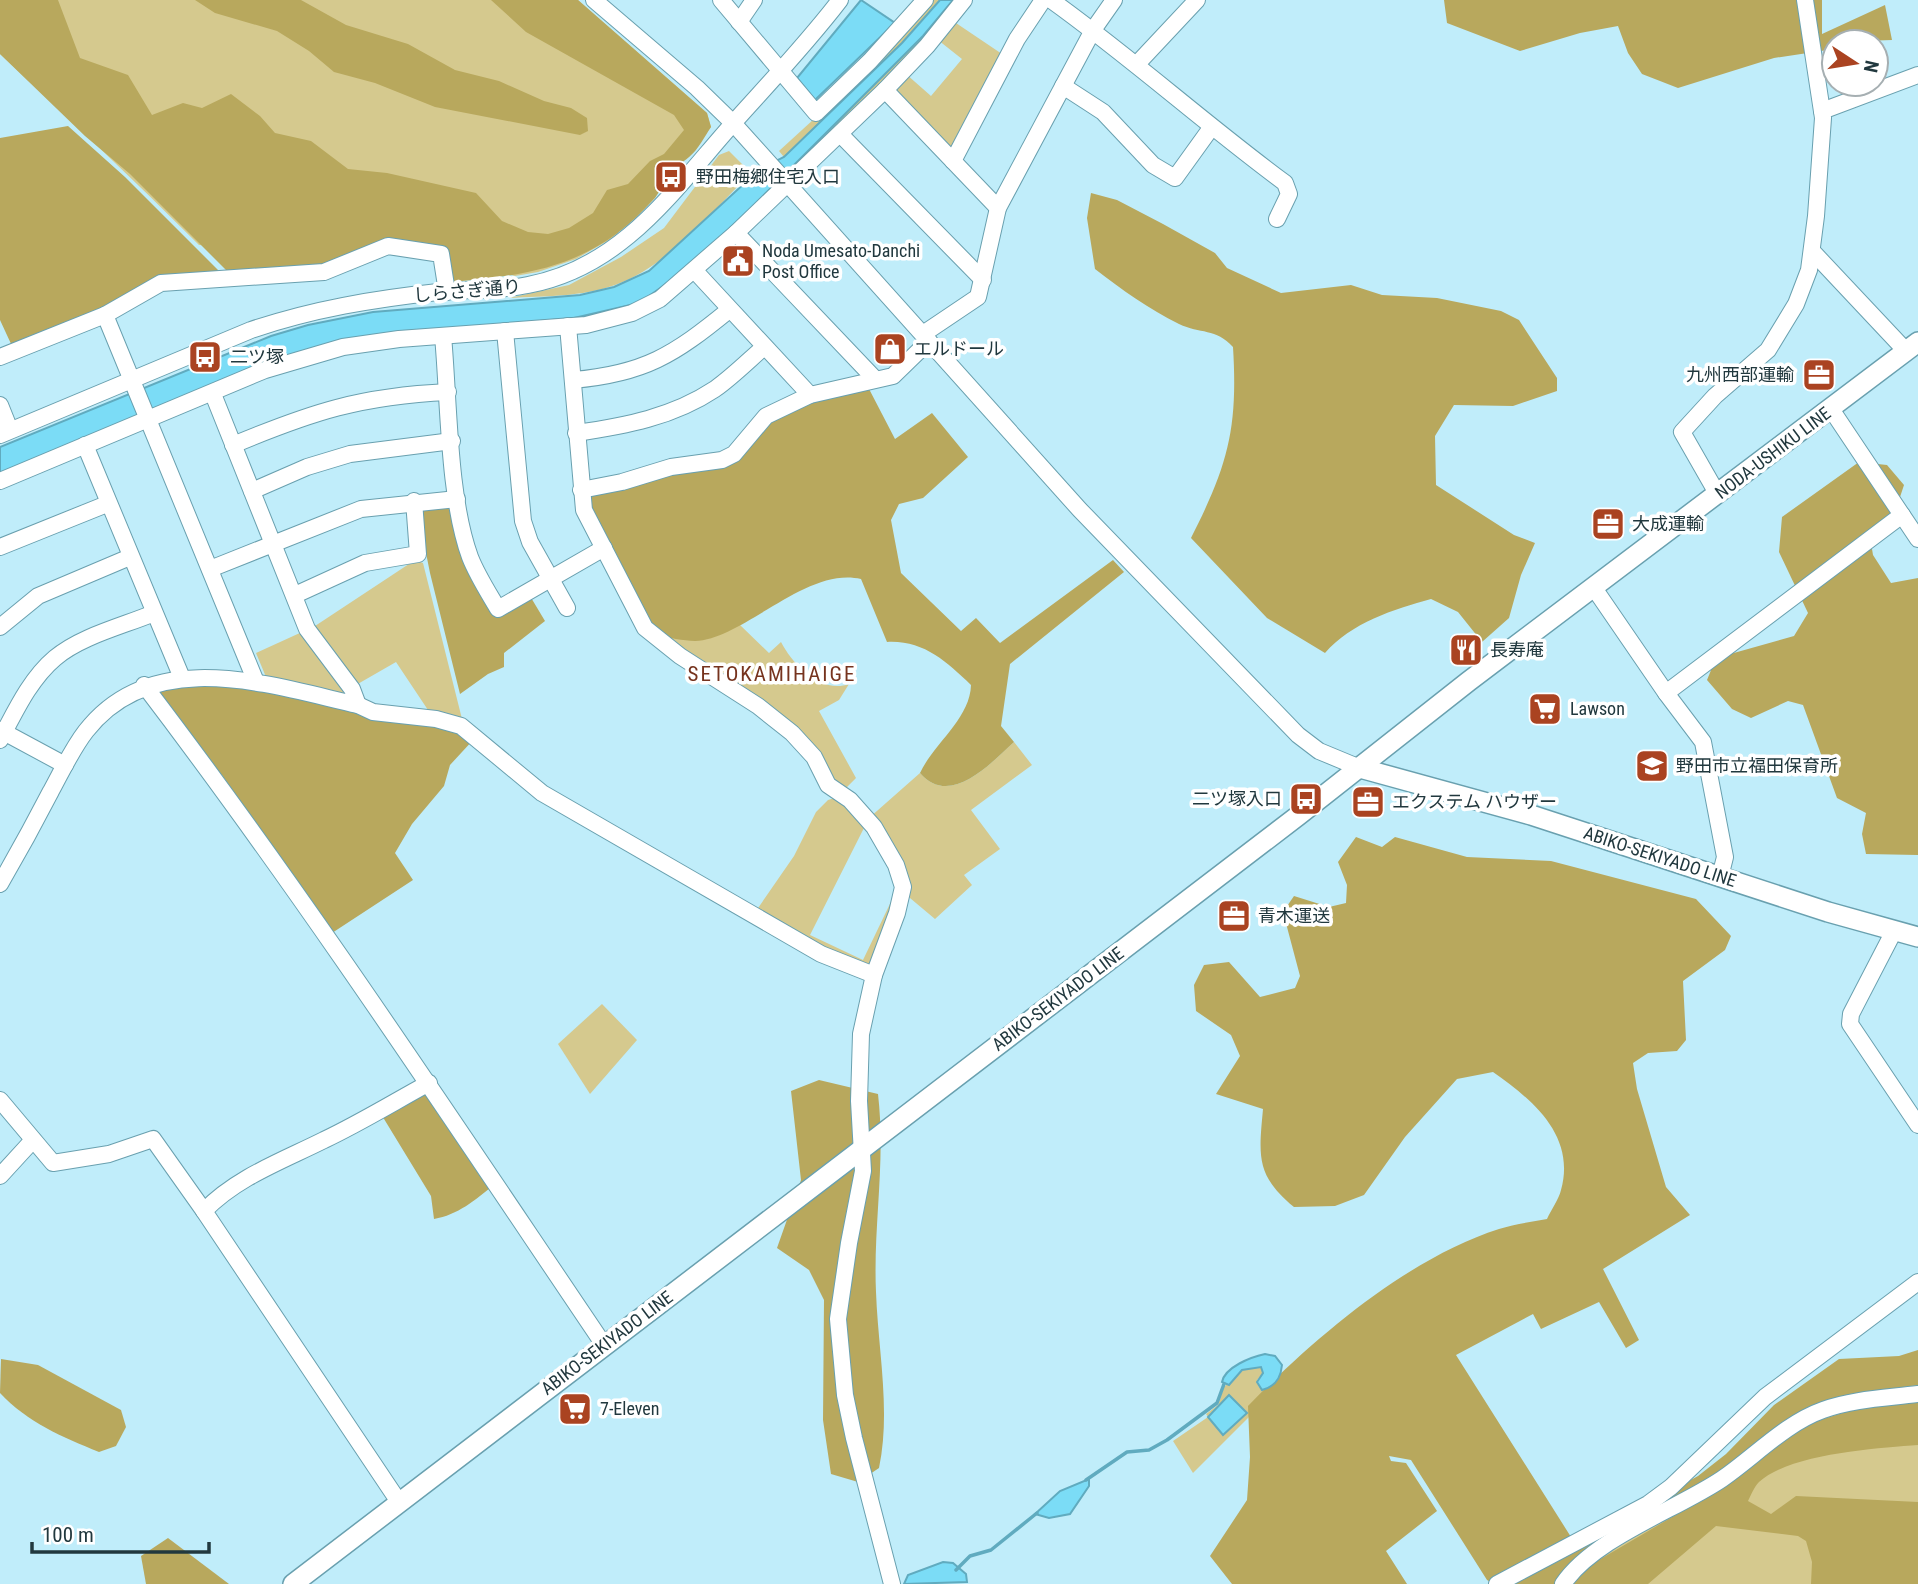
<svg xmlns="http://www.w3.org/2000/svg" width="1918" height="1584" font-family="'Roboto Condensed','Noto Sans JP',sans-serif">
<style>
.green{fill:#d5c98e}
.forest{fill:#b8a85d}
.water{fill:#7bdcf6;stroke:#60abbf;stroke-width:2}
.lines{fill:none;stroke-linecap:round;stroke-linejoin:round}
.stream{stroke:#60abbf;stroke-width:3.5}
.minor-casing{stroke:#69a0af;stroke-width:18}
.major-casing{stroke:#69a0af;stroke-width:22}
.minor{stroke:#fff;stroke-width:16}
.major{stroke:#fff;stroke-width:19}
.labels{text-anchor:middle;stroke-width:7;stroke-linejoin:round;paint-order:stroke}
.poi-label{font-size:18px;fill:#21383e;stroke:#fff;text-anchor:start}
.street-label{font-size:18px;fill:#21383e;stroke:#fff}
.quarter-label{font-size:21px;letter-spacing:2px;fill:#76331e;stroke:#fff}
</style>
<rect width="100%" height="100%" fill="#c0edfa"/>
<!-- green -->
<g class="green">
<path d="M 0,0 L 578,0 L 707,113 L 711,127 L 689,157 L 680,160 L 663,181 L 655,198 L 611,239 L 576,259 L 538,272 L 515,276 L 449,257 L 199,245 C 134,180 67,117 0,54 Z"/>
<polygon points="930,0 940,0 902,43 784,157 779,151 814,119"/>
<polygon points="953,0 960,0 797,170 791,165 923,36"/>
<polygon points="953,21 1002,54 954,149 949,150 894,91 906,74 931,96 962,59 938,40"/>
<path d="M 729,151 L 751,173 C 711,212 669,266 615,285 C 582,297 544,296 509,298 L 569,285 L 621,257 L 664,228 L 719,155 Z"/>
<polygon points="415,560 423,563 463,723 432,716 396,662 356,685 312,628"/>
<path d="M 739,624 L 769,653 L 781,642 C 793,665 821,694 849,684 L 839,700 L 819,711 L 856,778 L 843,791 L 821,764 L 657,636 L 721,633 Z"/>
<polygon points="302,632 344,692 342,696 266,677 256,653"/>
<path d="M 1014,742 L 1032,765 L 971,810 L 1000,849 L 964,875 L 972,885 L 935,919 L 904,893 L 869,818 L 920,773 C 950,808 990,764 1014,742 Z"/>
<polygon points="838,797 867,822 810,935 863,960 899,885 873,970 857,965 756,911 794,856 816,812 828,800"/>
<polygon points="602,1004 637,1040 590,1094 558,1044"/>
<polygon points="1261,1367 1263,1373 1257,1380 1259,1387 1275,1391 1193,1473 1173,1441 1208,1417 1206,1414 1218,1405 1224,1387 1239,1373 1247,1368"/>
<polygon points="1918,1368 1918,1584 1545,1584 1559,1576 1582,1552 1615,1530 1706,1479 1798,1406"/>
</g>
<!-- forest -->
<g class="forest">
<path d="M 0,0 L 58,0 L 80,58 L 128,75 L 152,115 L 183,103 L 202,108 L 231,94 L 260,116 L 275,133 L 311,141 L 348,169 L 387,173 L 476,193 L 502,221 L 528,232 L 548,234 L 569,228 L 593,213 L 607,190 L 628,184 L 650,161 L 664,154 L 684,130 L 674,115 L 526,32 L 491,0 L 578,0 L 707,113 L 711,127 C 705,136 698,150 689,157 C 682,163 676,166 670,174 C 663,182 660,193 653,200 C 595,265 534,275 452,282 L 450,267 L 396,241 L 325,265 L 228,272 L 130,174 L 85,136 L 0,54 Z"/>
<polygon points="195,0 301,0 346,25 408,44 455,70 499,81 544,101 571,108 587,118 588,131 580,135 435,107 375,83 334,72 309,51 277,31 215,13"/>
<polygon points="1444,0 1822,0 1822,34 1885,5 1892,40 1834,42 1834,49 1774,58 1678,88 1642,74 1628,53 1618,26 1580,33 1520,51 1447,23"/>
<polygon points="68,126 125,177 221,273 207,275 12,346 0,320 0,138"/>
<path d="M 1091,193 L 1117,200 L 1163,224 L 1215,253 L 1227,268 L 1281,293 L 1351,285 L 1382,295 L 1437,298 L 1501,311 L 1519,320 L 1557,378 L 1557,391 L 1513,406 L 1454,405 L 1435,436 L 1436,485 L 1514,535 L 1535,543 L 1521,575 L 1509,618 L 1482,642 L 1458,612 L 1431,599 C 1394,609 1351,623 1325,653 L 1267,618 L 1191,538 C 1228,465 1238,429 1233,347 C 1216,328 1200,334 1179,324 C 1149,309 1122,290 1095,269 L 1087,218 Z"/>
<path d="M 868,387 L 895,439 L 932,413 L 968,457 L 923,498 L 899,504 L 891,520 L 901,573 L 961,631 L 976,618 L 1000,643 L 1113,560 L 1124,572 L 1010,664 L 1001,726 L 1014,742 C 990,764 950,808 920,773 C 934,743 970,719 971,685 C 946,661 923,640 887,642 L 861,579 C 806,566 744,639 695,641 C 683,641 669,637 657,636 L 591,513 L 590,494 L 706,466 L 759,429 L 807,402 Z"/>
<polygon points="1859,462 1887,465 1904,485 1896,509 1870,537 1873,555 1891,583 1918,578 1918,855 1866,854 1862,834 1866,813 1837,798 1803,705 1788,701 1751,718 1732,709 1707,680 1716,658 1794,636 1808,613 1779,552 1782,517"/>
<polygon points="447,505 496,615 530,596 545,621 504,653 504,667 488,674 460,694 430,573 423,538 422,510"/>
<polygon points="215,682 427,721 474,739 450,765 444,786 412,824 395,853 413,880 332,933 222,775 151,689"/>
<path d="M 1356,837 L 1382,847 L 1395,837 L 1467,857 L 1551,861 L 1696,899 L 1731,936 L 1725,950 L 1683,981 L 1686,1040 L 1677,1051 L 1648,1053 L 1633,1063 L 1637,1089 L 1666,1187 L 1690,1215 L 1603,1269 L 1639,1340 L 1626,1348 L 1599,1302 L 1541,1329 L 1533,1314 L 1456,1355 L 1571,1537 L 1492,1583 L 1487,1580 L 1411,1460 L 1389,1456 L 1391,1461 L 1406,1463 L 1437,1511 L 1386,1551 L 1407,1584 L 1232,1584 L 1210,1556 L 1247,1500 L 1250,1457 L 1248,1406 C 1314,1338 1408,1258 1499,1229 C 1514,1224 1531,1222 1547,1219 C 1551,1210 1559,1199 1561,1190 C 1576,1136 1533,1100 1493,1072 L 1457,1079 L 1405,1137 L 1364,1195 L 1335,1206 L 1294,1207 C 1255,1175 1259,1155 1263,1109 L 1216,1094 L 1240,1056 L 1231,1035 L 1196,1011 L 1194,985 L 1204,965 L 1229,962 L 1260,997 L 1295,988 L 1300,976 L 1283,912 L 1294,896 L 1329,907 L 1346,903 L 1347,885 L 1338,862 Z"/>
<path d="M 819,1080 L 878,1094 C 886,1163 873,1225 876,1292 C 878,1350 891,1411 879,1468 L 858,1482 L 831,1474 L 823,1420 L 824,1300 L 809,1270 L 777,1248 L 801,1180 L 791,1091 Z"/>
<path d="M 426,1089 L 494,1185 C 475,1200 458,1215 434,1219 L 431,1196 L 381,1114 Z"/>
<polygon points="1918,1350 1918,1385 1850,1394 1811,1407 1722,1470 1583,1552 1556,1584 1502,1584 1698,1476 1726,1454 1774,1405 1839,1359 1899,1356"/>
<path d="M 1,1359 L 38,1365 L 121,1410 L 126,1427 L 116,1446 L 99,1452 C 62,1437 27,1422 0,1393 Z"/>
<path d="M 1918,1400 L 1918,1445 C 1877,1448 1789,1454 1759,1482 C 1754,1487 1751,1495 1748,1501 L 1771,1514 L 1796,1496 L 1918,1502 L 1918,1584 L 1811,1584 L 1812,1562 L 1806,1541 L 1798,1536 L 1716,1526 L 1648,1584 L 1573,1584 L 1592,1564 L 1725,1486 L 1807,1424 L 1862,1407 Z"/>
<polygon points="168,1538 229,1584 146,1584 141,1556"/>
</g>
<!-- water -->
<g class="water">
<polygon points="861,0 895,23 815,100 797,78"/>
<polygon points="940,0 953,0 923,36 738,221 680,274 639,303 574,318 380,335 0,473 0,447 271,336 308,325 373,312 580,295 614,287 649,271 760,169 784,157 902,43"/>
<path d="M 1265,1354 L 1275,1356 L 1282,1365 C 1281,1377 1275,1387 1262,1390 L 1257,1382 L 1263,1373 L 1261,1367 L 1242,1370 L 1229,1385 L 1222,1382 C 1225,1367 1251,1357 1265,1354 Z"/>
<polygon points="1229,1395 1247,1413 1223,1435 1208,1417"/>
<polygon points="1089,1479 1089,1486 1070,1514 1049,1518 1035,1514 1060,1491"/>
<polygon points="943,1562 953,1563 966,1574 967,1582 904,1584 908,1575"/>
</g>
<g class="lines">
<!-- stream -->
<g class="stream">
<polyline points="1086,1480 1127,1452 1149,1450 1167,1440 1217,1403 1224,1384"/>
<polyline points="956,1570 970,1556 991,1550 1037,1513"/>
</g>
<defs>
<g id="minor">
<polyline points="594,0 697,88 733,123 1080,510 1298,735 1319,751 1360,768"/>
<polyline points="721,0 816,113 870,61 925,0"/>
<path d="M 1051,0 C 1132,58 1205,124 1285,183 L 1289,194 L 1277,219"/>
<polyline points="739,22 754,0"/>
<polyline points="1137,64 1197,0"/>
<polyline points="1063,86 1103,112 1153,165 1175,178 1211,128"/>
<polyline points="885,90 998,208"/>
<polyline points="1822,111 1918,75"/>
<polyline points="840,134 983,280"/>
<polyline points="953,161 1017,39 1043,0"/>
<polyline points="736,233 875,379"/>
<polyline points="1812,251 1906,351"/>
<polyline points="695,271 810,395"/>
<polyline points="105,315 161,283 324,272 388,246 441,254 447,292"/>
<polyline points="568,326 584,510 645,628 680,656 758,706 792,733 814,757 828,785 850,800 874,827 896,865 903,887 897,913 874,975 861,1034 859,1101 863,1171 849,1243 838,1319 845,1395 854,1438 892,1584"/>
<polyline points="505,331 523,521 530,542 567,608"/>
<polyline points="923,334 978,297 998,208 1093,30 1114,0"/>
<path d="M 443,336 C 449,401 448,497 470,557 C 477,575 488,592 498,609 L 604,548"/>
<polyline points="0,357 105,315 256,682"/>
<path d="M 573,380 C 644,374 674,355 729,310"/>
<polyline points="213,394 307,629 352,689 358,705"/>
<polyline points="0,405 10,430"/>
<polyline points="1831,409 1918,539"/>
<path d="M 576,433 C 625,426 673,417 715,389 C 732,377 748,361 764,347"/>
<path d="M 0,435 L 251,330 C 313,309 374,299 438,292 C 468,289 499,291 528,285 C 624,267 675,188 736,120 C 771,81 808,42 840,0"/>
<polyline points="85,445 182,678"/>
<path d="M 233,445 C 312,412 361,396 448,392"/>
<polyline points="0,481 265,370 343,347 399,339 586,325 632,313 660,299 736,233 885,90 927,46 964,0"/>
<polyline points="581,490 622,482 671,467 722,460 734,454 766,416 810,395 893,376 929,341"/>
<polyline points="252,491 307,467 350,454 452,441"/>
<polyline points="1718,495 1682,432 1715,396 1768,350 1796,304 1809,270 1816,216 1823,118 1805,0"/>
<polyline points="0,547 107,504"/>
<polyline points="210,569 361,509 457,499"/>
<polyline points="1594,588 1666,693"/>
<polyline points="295,595 365,563 418,554 414,501"/>
<polyline points="0,627 38,596 130,557"/>
<path d="M 144,685 C 307,899 454,1123 604,1345"/>
<polyline points="0,730 65,765"/>
<path d="M 0,740 C 15,712 30,679 55,658 C 81,636 123,626 154,613"/>
<polyline points="1720,877 1725,857 1703,742 1666,693 1902,515"/>
<path d="M 0,884 C 18,853 35,822 51,791 C 62,771 72,749 86,731 C 153,645 269,685 358,705 L 373,712 L 436,719 L 461,726 L 542,793 L 821,954 L 874,975"/>
<polyline points="1894,931 1851,1014 1850,1024 1918,1125"/>
<polyline points="0,1100 53,1163 109,1154 153,1139 204,1211"/>
<polyline points="0,1176 33,1140"/>
<path d="M 399,1502 L 204,1211 C 237,1177 282,1161 324,1140 C 360,1123 394,1102 429,1083"/>
<polyline points="1497,1584 1648,1504 1671,1487 1765,1397 1918,1282"/>
<path d="M 1563,1584 C 1594,1538 1676,1510 1722,1479 C 1754,1457 1786,1423 1823,1410 C 1853,1399 1887,1398 1918,1394"/>
</g>
<g id="major">
<polyline points="1360,768 1531,815 1828,912 1918,937"/>
<polyline points="293,1584 1299,815 1469,681 1918,342"/>
</g>
</defs>
<!-- minor casing -->
<use href="#minor" class="minor-casing"/>
<!-- major casing -->
<use href="#major" class="major-casing"/>
<!-- minor -->
<use href="#minor" class="minor"/>
<!-- major -->
<use href="#major" class="major"/>
</g>
<!-- icons -->
<defs>
<symbol id="bus-square" viewBox="-11 -11 22 22"><rect x="-9" y="-9" width="18" height="18" rx="4" fill="#aa4321" stroke="#fff"/><path d="M-5-6H5V4H4V6H2V4H-2V6H-4V4H-5ZM-3.5-4V0h7V-4ZM-3.5 1.2v1.5H-2V1.2ZM2 1.2v1.5H3.5V1.2Z" fill="#fff"/></symbol>
<symbol id="civic-square" viewBox="-11 -11 22 22"><rect x="-9" y="-9" width="18" height="18" rx="4" fill="#aa4321" stroke="#fff"/><path d="M-.6-6.5H3V-4.5H.6V-3L4-1V1h2V6H-6V1h2V-1L-.6-3ZM-1.2 2.5V6h2.4V2.5Z" fill="#fff"/></symbol>
<symbol id="shop-square" viewBox="-11 -11 22 22"><rect x="-9" y="-9" width="18" height="18" rx="4" fill="#aa4321" stroke="#fff"/><path d="M-5-2.5h2.3a2.7 3.5 0 0 1 5.4 0H5L5.5 6h-11ZM-1.5-2.5h3a1.5 2.3 0 0 0-3 0Z" fill="#fff"/></symbol>
<symbol id="office-square" viewBox="-11 -11 22 22"><rect x="-9" y="-9" width="18" height="18" rx="4" fill="#aa4321" stroke="#fff"/><path d="M-6-3h4V-5.5h4V-3h4V5H-6ZM-1-4.5V-3h2v-1.5ZM-6 0V1H6V0Z" fill="#fff"/></symbol>
<symbol id="restaurant-square" viewBox="-11 -11 22 22"><rect x="-9" y="-9" width="18" height="18" rx="4" fill="#aa4321" stroke="#fff"/><path d="M-5-6h1v4h1v-4h1v4h1v-4h1v5L-1.5 .5V6h-2V.5L-5-1ZM5-6V6H3V1.5H1.5Q1.5-4 5-6Z" fill="#fff"/></symbol>
<symbol id="supermarket-square" viewBox="-11 -11 22 22"><rect x="-9" y="-9" width="18" height="18" rx="4" fill="#aa4321" stroke="#fff"/><path d="M-6-5.5h2.5l.6 2H6L4.5 2H-2.5L-4.4-4H-6ZM-1.5 3.2a1.3 1.3 0 1 0 .1 0ZM3 3.2a1.3 1.3 0 1 0 .1 0Z" fill="#fff"/></symbol>
<symbol id="school-square" viewBox="-11 -11 22 22"><rect x="-9" y="-9" width="18" height="18" rx="4" fill="#aa4321" stroke="#fff"/><path d="M0-5L7-2L0 1L-7-2ZM-4 1L0 2.5L4 1V4Q0 6-4 4Z" fill="#fff"/></symbol>
</defs>
<g fill-rule="evenodd">
<use href="#bus-square" x="652" y="158" width="38" height="38"/>
<use href="#civic-square" x="719" y="242" width="38" height="38"/>
<use href="#shop-square" x="871" y="330" width="38" height="38"/>
<use href="#bus-square" x="186" y="338" width="38" height="38"/>
<use href="#office-square" x="1800" y="356" width="38" height="38"/>
<use href="#office-square" x="1589" y="505" width="38" height="38"/>
<use href="#restaurant-square" x="1447" y="631" width="38" height="38"/>
<use href="#supermarket-square" x="1526" y="690" width="38" height="38"/>
<use href="#school-square" x="1633" y="747" width="38" height="38"/>
<use href="#bus-square" x="1287" y="780" width="38" height="38"/>
<use href="#office-square" x="1349" y="783" width="38" height="38"/>
<use href="#office-square" x="1215" y="897" width="38" height="38"/>
<use href="#supermarket-square" x="556" y="1390" width="38" height="38"/>
</g>
<g class="labels">
<!-- poi labels -->
<g class="poi-label">
<text x="696" y="183">野田梅郷住宅入口</text>
<text x="762" y="257">Noda Umesato-Danchi<tspan x="762" dy="21">Post Office</tspan></text>
<text x="914" y="355">エルドール</text>
<text x="230" y="363">二ツ塚</text>
<text x="1794" y="381" text-anchor="end">九州西部運輸</text>
<text x="1632" y="530">大成運輸</text>
<text x="1490" y="656">長寿庵</text>
<text x="1570" y="715">Lawson</text>
<text x="1676" y="772">野田市立福田保育所</text>
<text x="1282" y="805" text-anchor="end">二ツ塚入口</text>
<text x="1392" y="808">エクステム ハウザー</text>
<text x="1258" y="922">青木運送</text>
<text x="600" y="1415">7-Eleven</text>
</g>
<!-- street labels -->
<g class="street-label">
<text transform="translate(467 291) rotate(-5)" y="6">しらさぎ通り</text>
<text transform="translate(1773 453) rotate(-37)" y="6">NODA-USHIKU LINE</text>
<text transform="translate(1660 857) rotate(18)" y="6">ABIKO-SEKIYADO LINE</text>
<text transform="translate(1058 999) rotate(-37)" y="6">ABIKO-SEKIYADO LINE</text>
<text transform="translate(607 1343) rotate(-37)" y="6">ABIKO-SEKIYADO LINE</text>
</g>
<!-- quarter labels -->
<g class="quarter-label">
<text x="772" y="681">SETOKAMIHAIGE</text>
</g>
</g>
<!-- north arrow -->
<g transform="translate(1855 63) rotate(102)"><circle r="33" fill="#ffffff" stroke="#a6afb2" stroke-width="2"/>
<path d="M0-5L12 26L0 18L-12 26Z" fill="#aa4321"/>
<text y="-10" font-size="19" font-weight="bold" text-anchor="middle" fill="#21383e">N</text>
</g>
<!-- scale -->
<path d="M32 1542v10h177v-10" fill="none" stroke="#21383e" stroke-width="3.5"/>
<text x="42" y="1542" font-size="21" fill="#21383e" stroke="#ffffff" stroke-width="5" paint-order="stroke">100 m</text>
</svg>
